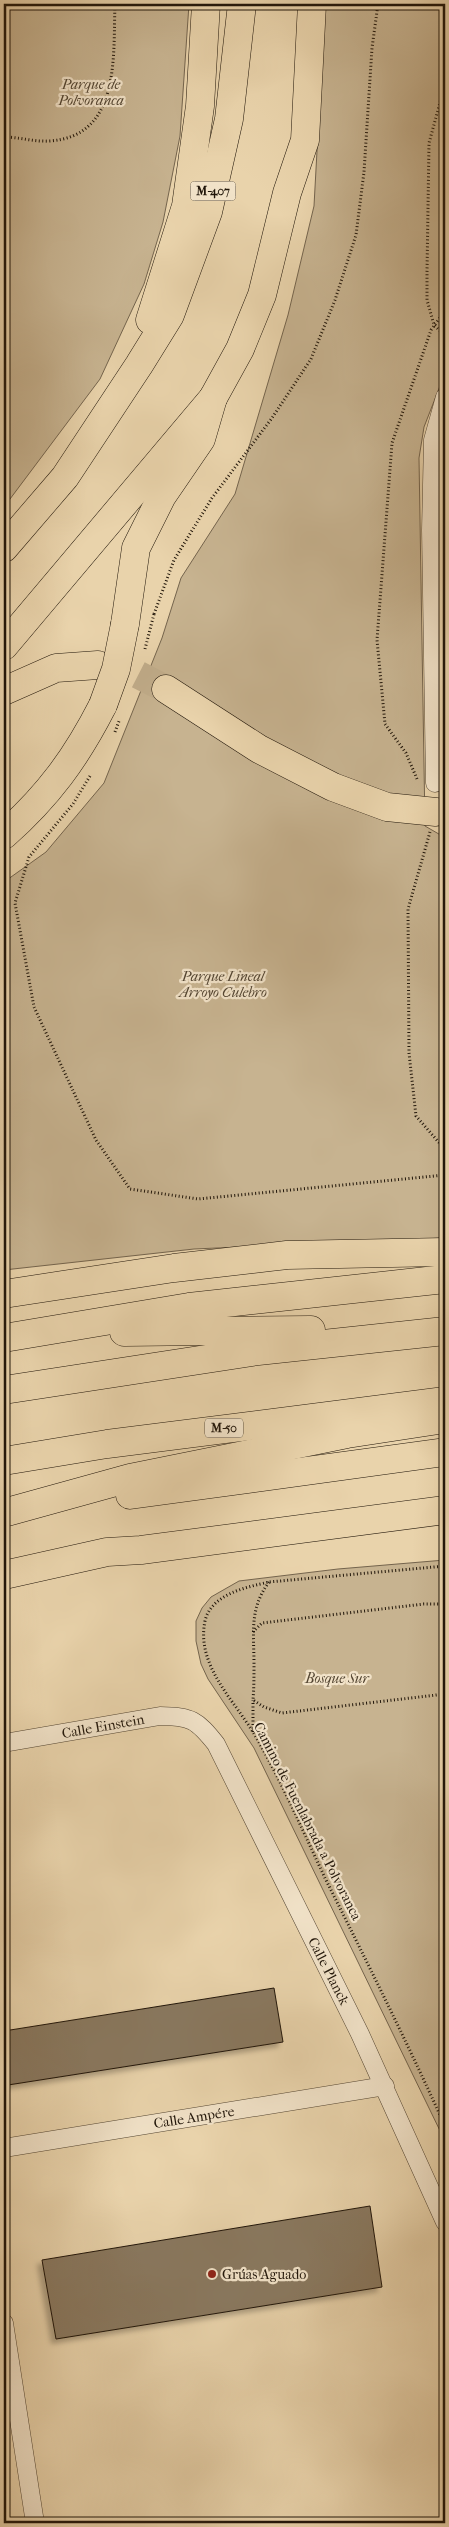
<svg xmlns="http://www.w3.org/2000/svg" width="449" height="2527" font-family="'IM FELL French Canon',serif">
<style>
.green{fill:#c7b390;stroke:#74644d}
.building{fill:#89785e;stroke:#21160a;filter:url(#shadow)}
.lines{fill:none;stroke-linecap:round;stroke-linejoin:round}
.trunk-tunnel{stroke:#c1ad8b;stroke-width:28;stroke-dasharray:28 14;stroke-linecap:butt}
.minor-casing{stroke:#534532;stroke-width:19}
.trunk-casing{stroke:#21160a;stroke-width:29}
.motorway-casing{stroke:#21160a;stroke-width:29}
.path{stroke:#21160a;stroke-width:3;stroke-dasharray:1 2.5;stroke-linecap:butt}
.minor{stroke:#f1e2c8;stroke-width:18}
.trunk{stroke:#e9d3ab;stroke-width:28}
.motorway{stroke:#e9d3ab;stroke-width:28}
.motorway-bridge-casing{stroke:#21160a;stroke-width:29;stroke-linecap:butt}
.path-bridge{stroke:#21160a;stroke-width:3;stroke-dasharray:1 2.5;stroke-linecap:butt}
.motorway-bridge{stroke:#e9d3ab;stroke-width:28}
.poi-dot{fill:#8f2418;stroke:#f1e2c8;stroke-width:2}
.labels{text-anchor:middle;stroke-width:4.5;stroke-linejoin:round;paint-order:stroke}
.shield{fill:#f1e2c8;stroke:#5f5343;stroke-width:1}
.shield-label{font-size:12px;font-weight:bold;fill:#21160a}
.park-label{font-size:14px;font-style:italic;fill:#534532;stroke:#f1e2c8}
.street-label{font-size:14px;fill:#21160a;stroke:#f1e2c8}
.poi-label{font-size:14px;fill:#21160a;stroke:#f1e2c8;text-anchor:start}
</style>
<defs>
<filter id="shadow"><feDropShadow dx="-4.5" dy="4.5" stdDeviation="2.5" flood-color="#0004"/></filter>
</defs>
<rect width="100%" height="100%" fill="#e9d3ab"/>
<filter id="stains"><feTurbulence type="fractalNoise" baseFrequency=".004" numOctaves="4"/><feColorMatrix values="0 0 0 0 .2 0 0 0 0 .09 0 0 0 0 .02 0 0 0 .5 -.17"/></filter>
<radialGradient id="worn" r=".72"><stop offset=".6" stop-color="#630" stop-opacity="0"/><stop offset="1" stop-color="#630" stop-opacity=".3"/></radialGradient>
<!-- green -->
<g class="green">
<polygon points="4,4 189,4 180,136 163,222 144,284 100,379 4,507"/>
<polygon points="325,4 445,4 445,373 424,427 419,458 425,826 444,837 443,1098 445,1098 445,1238 194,1249 4,1270 4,882 46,852 104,783 162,638 181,578 235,494 288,315 314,206"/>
<polygon points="445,1560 445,2141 254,1748 208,1679 201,1664 196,1641 196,1621 202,1608 211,1597 239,1581 338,1569"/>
</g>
<!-- building -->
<g class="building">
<polygon points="274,1988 283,2042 8,2085 4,2056 4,2031"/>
<polygon points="370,2206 382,2287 56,2339 42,2260"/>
</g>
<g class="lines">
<!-- trunk-tunnel -->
<polyline class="trunk-tunnel" points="98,665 127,669 166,689"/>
<defs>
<g id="minor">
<polyline points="435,783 431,530 433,440 445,397"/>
<path d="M 4,1743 L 160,1716 C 191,1716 197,1720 216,1744 L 360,2034 L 445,2222"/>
<polyline points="4,2148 385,2086"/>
<polyline points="4,2323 35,2523"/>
</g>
<g id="trunk">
<polyline points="150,320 186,206 200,106 206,4"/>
<polyline points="4,548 65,477 139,365 170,315 208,212 229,119 242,4"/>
<polyline points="4,646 213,398 240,349 262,295 287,193 305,140 312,4"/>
<polyline points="166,689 259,749 333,787 387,807 436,812"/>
<polyline points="4,691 56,668 98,665"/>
</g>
<g id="motorway">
<polyline points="125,624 136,548 162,496 201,439 213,398"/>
<path d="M 4,835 C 48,796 76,758 103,705"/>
<polyline points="4,1294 174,1268 287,1255 445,1252"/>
<polyline points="124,1332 311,1330"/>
<polyline points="4,1338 189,1307 445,1279"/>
<polyline points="4,1390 258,1351 445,1331"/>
<polyline points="4,1461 107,1444 445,1401"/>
<polyline points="130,1495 445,1452"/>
<polyline points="7,1512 130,1478 347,1434 445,1419"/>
<polyline points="4,1575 107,1552 141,1550 445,1510"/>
</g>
</defs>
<!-- minor casing -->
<use href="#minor" class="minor-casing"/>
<!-- trunk casing -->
<use href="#trunk" class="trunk-casing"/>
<!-- motorway casing -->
<use href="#motorway" class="motorway-casing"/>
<!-- path -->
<g class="path">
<polyline points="445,84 429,143 427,272 427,300 434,325 445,336"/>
<path d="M 4,137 C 19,137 34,142 49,141 C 121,137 113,56 115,4"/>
<polyline points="154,614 174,560 212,498 272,418 311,359 335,300 356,235 364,172 372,48 378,4"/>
<polyline points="90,776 73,804 29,857 15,903 34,1007 96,1140 130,1189 198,1199 445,1175"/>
<polyline points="417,779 406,753 385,724 377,640 392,443 431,330 445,311"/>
<polyline points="430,832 408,909 409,1053 416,1116 442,1146 445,1147"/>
<path d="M 445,1566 L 269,1582 C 247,1587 211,1594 205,1621 C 196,1664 232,1698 253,1732 C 280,1778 302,1829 325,1878 C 366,1960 407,2042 445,2126"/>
<path d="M 269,1582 C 249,1609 254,1633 254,1664 C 254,1676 254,1688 253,1700 L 264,1707 L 282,1713 L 445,1694"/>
<polyline points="253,1632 262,1623 424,1604 445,1604"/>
<polyline points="253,1732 253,1700"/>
</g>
<!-- minor -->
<use href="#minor" class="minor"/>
<!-- trunk -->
<use href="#trunk" class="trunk"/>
<!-- motorway -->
<use href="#motorway" class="motorway"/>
<defs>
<polyline id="motorway-bridge" points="103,705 116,669 125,624"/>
</defs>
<!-- motorway-bridge casing -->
<use href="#motorway-bridge" class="motorway-bridge-casing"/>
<!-- path-bridge -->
<g class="path-bridge">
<polyline points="145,649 154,614"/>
<polyline points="115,732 119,721"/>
</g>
<!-- motorway-bridge -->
<use href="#motorway-bridge" class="motorway-bridge"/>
</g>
<!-- markers -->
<circle class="poi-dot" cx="212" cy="2274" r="5"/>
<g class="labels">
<!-- shield labels -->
<g class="shield">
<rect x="190.5" y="181.5" width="45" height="19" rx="4"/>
<rect x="205" y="1418.5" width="38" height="19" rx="4"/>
</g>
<g class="shield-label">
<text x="213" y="195">M-407</text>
<text x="224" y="1432">M-50</text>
</g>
<!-- park labels -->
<g class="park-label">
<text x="91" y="89">Parque de<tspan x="91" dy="16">Polvoranca</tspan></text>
<text x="223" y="981">Parque Lineal<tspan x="223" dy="16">Arroyo Culebro</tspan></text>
<text x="337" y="1683">Bosque Sur</text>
</g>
<!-- street labels -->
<g class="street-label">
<text transform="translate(103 1726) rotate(-10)" y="5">Calle Einstein</text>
<text transform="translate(308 1821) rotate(63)" y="5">Camino de Fuenlabrada a Polvoranca</text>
<text transform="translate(329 1971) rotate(63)" y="5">Calle Planck</text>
<text transform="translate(194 2117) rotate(-9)" y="5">Calle Ampére</text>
</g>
<!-- poi labels -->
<g class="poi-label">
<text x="222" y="2279">Grúas Aguado</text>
</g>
</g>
<!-- margin -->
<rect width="449" height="2527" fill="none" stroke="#e9d3ab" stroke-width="20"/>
<rect x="5" y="5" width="439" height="2517" fill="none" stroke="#21160a" stroke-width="2.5"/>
<rect x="10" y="10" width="429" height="2507" fill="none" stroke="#21160a"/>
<rect width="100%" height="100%" filter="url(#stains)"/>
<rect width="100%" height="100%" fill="url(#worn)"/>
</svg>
